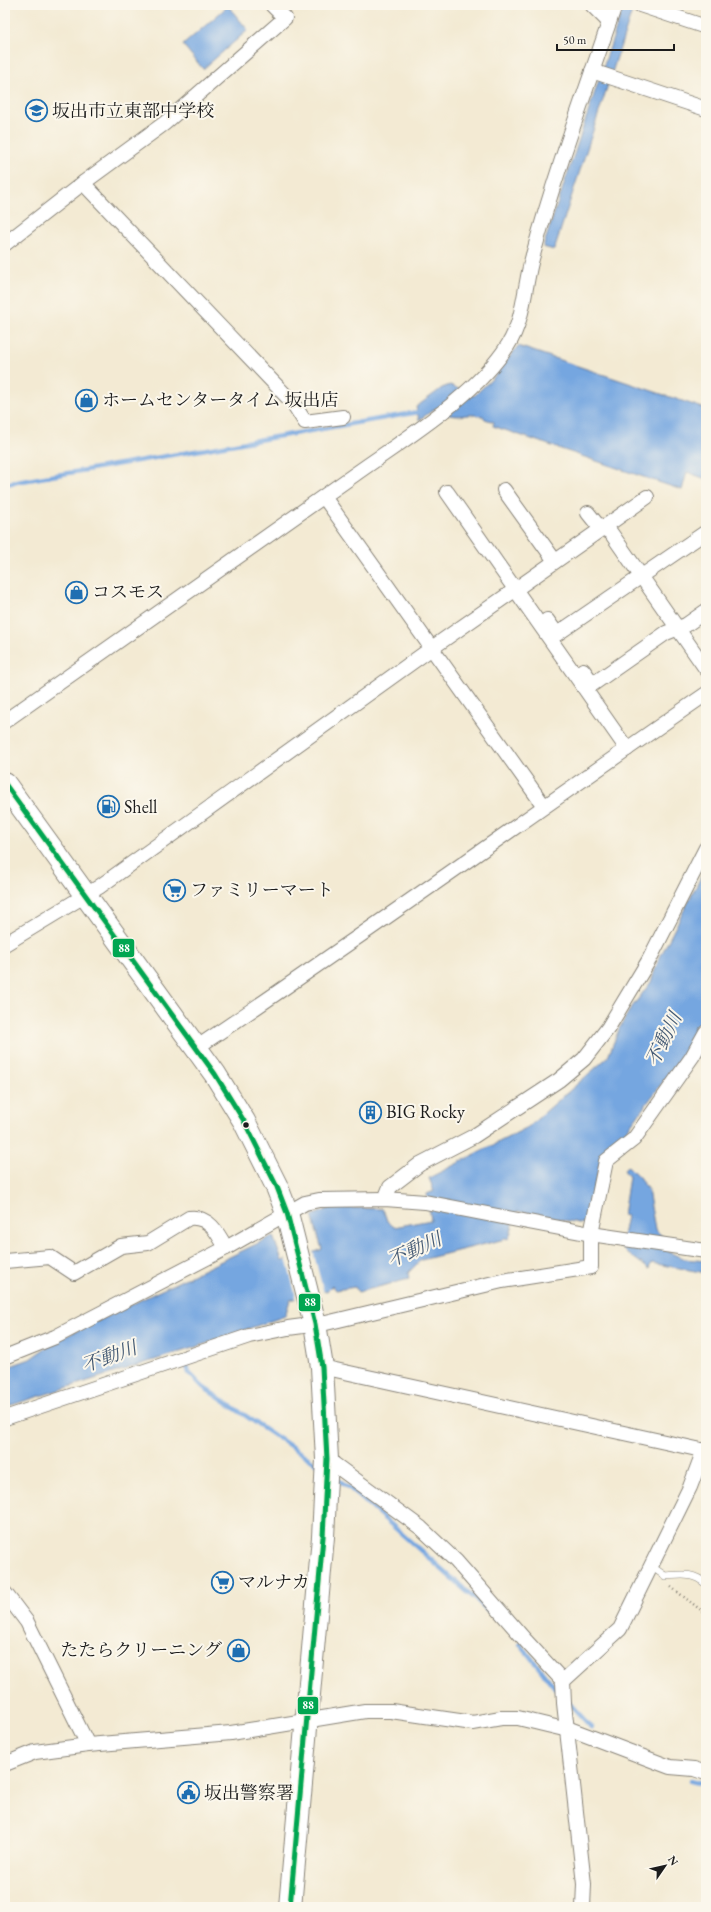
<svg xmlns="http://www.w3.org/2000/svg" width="711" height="1912" font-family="'EB Garamond','Noto Serif JP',serif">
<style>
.water{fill:#75a6e0;stroke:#48617e}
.pier{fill:#f3ead3}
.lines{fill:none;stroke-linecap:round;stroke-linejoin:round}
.stream{stroke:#75a6e0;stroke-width:4.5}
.lane-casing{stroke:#888378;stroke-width:8}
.street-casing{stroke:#888378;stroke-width:16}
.primary-casing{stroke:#888378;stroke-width:24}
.path{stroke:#888378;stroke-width:2.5;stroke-dasharray:1 3;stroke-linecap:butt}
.lane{stroke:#fff;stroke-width:7}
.street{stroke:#fff;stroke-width:14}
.primary{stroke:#fff;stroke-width:22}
.bus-1-casing{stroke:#fbf7ec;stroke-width:8}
.bus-1{stroke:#00a651;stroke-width:5}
.bus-dot{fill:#1c1c1c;stroke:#fbf7ec;stroke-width:1.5}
.labels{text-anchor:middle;stroke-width:4;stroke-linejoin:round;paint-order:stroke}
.poi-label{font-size:18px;fill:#1c1c1c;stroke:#fbf7ec;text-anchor:start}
.water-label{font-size:19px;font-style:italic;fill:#445a74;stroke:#fbf7ec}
.line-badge{stroke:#fbf7ec;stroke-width:1.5}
.badge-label{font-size:11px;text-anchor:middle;font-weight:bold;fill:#fff}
</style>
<rect width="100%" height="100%" fill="#fbf7ec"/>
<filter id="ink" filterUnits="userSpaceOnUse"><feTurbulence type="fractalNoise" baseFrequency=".025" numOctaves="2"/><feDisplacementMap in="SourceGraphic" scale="8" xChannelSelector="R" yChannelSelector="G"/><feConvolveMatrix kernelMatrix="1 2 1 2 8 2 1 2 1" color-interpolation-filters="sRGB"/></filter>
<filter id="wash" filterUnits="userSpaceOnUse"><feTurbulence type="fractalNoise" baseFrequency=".012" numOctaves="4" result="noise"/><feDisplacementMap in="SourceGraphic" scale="16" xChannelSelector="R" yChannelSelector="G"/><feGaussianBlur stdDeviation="0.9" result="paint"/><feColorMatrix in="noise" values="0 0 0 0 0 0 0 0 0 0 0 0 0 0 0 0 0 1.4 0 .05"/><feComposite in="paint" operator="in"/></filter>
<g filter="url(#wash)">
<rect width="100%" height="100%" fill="#f3ead3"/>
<!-- water -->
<g class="water">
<polygon points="624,5 634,5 554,250 543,247"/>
<polygon points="228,6 248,30 203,69 183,45"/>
<path d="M 518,346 L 706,409 L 706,479 L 687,472 L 682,490 L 493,426 L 494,422 L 485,419 L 483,416 C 478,416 472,414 467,415 C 453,417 448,416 436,408 L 419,420 L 416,407 L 442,388 L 450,385 L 474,396 L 494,377 Z"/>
<polygon points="706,867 706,1015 688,1049 623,1135 602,1156 584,1224 517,1211 509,1238 421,1260 408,1273 409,1279 358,1292 355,1287 336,1290 332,1286 327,1291 290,1300 285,1316 199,1346 5,1407 5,1368 30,1359 54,1342 273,1236 282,1261 318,1251 322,1249 312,1216 332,1207 383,1209 387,1221 394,1227 431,1220 427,1194 434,1191 429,1178 528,1127 608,1057 619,1029 629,1011 651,982 658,961"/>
<polygon points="628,1166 639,1177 648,1190 655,1229 663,1237 669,1252 684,1259 706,1261 706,1273 651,1263 649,1269 626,1252 621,1246 627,1216 623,1215 629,1177 624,1170"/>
</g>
<!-- pier -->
<polygon class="pier" points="313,1251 324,1293 297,1301 286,1258"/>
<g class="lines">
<!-- stream -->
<g class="stream">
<polyline points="5,484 419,412 423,410"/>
<polyline points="185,1360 189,1373 203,1387 320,1466"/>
<polyline points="333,1476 351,1489 498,1619"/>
<polyline points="520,1644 560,1694"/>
<polyline points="568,1702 591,1727"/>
<polyline points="691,1780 706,1784"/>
</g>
</g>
</g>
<g filter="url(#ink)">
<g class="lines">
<defs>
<path id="lane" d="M 651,1566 L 665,1576 C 681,1575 693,1572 706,1584"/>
<g id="street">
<polyline points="592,5 609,22"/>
<polyline points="640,5 706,27"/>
<polyline points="592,71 706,109"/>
<polyline points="83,183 293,403 305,422 343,417"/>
<polyline points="5,244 83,183 165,123 285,18 272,5"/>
<polyline points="504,490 555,561"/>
<polyline points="447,492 627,749"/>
<polyline points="324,497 544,806"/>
<polyline points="588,513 596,523 611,533 706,669"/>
<polyline points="547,620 557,634 706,532"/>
<polyline points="583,670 593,684 666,633 686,625 706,611"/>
<path d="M 5,721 C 121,639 238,558 354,475 C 403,440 476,396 508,345 C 525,318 524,285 533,255 C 556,170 587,88 615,5"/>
<polyline points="5,944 99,887 432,648 647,497"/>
<path d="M 196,1048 C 367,933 535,812 706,694"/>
<polyline points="385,1199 390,1187 420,1164 474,1136 559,1080 584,1059 608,1028 649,960 706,848"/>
<path d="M 5,1261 L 50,1257 L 74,1273 L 121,1246 L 148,1243 L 189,1218 C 208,1215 218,1233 226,1248 L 305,1203 L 319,1200 L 385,1199 L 425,1202 L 591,1234 L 706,1251"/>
<polyline points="5,1357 55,1337 226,1248"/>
<polyline points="322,1367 706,1451"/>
<polyline points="5,1418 249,1336 288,1328 326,1323 502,1281 591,1267 591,1234 606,1161 634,1139 692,1057 706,1032"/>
<polyline points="327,1459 421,1528 456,1561 526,1641 563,1681 564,1703 584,1884 583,1907"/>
<polyline points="5,1593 27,1622 88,1745"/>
<polyline points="563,1681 620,1629 690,1487 704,1450"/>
<polyline points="567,1728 670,1767 694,1769 706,1773"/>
<polyline points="5,1764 35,1752 88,1745 231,1733 365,1711 391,1711 473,1723 501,1718 518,1718 568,1730"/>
</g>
<polyline id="primary" points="5,784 215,1074 244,1121 277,1187 287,1213 315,1324 322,1367 327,1459 323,1537 290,1907"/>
</defs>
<!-- lane casing -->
<use href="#lane" class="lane-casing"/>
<!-- street casing -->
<use href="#street" class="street-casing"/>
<!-- primary casing -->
<use href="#primary" class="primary-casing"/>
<!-- path -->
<polyline class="path" points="671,1587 706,1614"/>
<!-- lane -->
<use href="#lane" class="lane"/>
<!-- street -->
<use href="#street" class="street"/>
<!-- primary -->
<use href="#primary" class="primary"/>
<defs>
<polyline id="bus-1" points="5,784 215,1074 244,1121 277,1187 287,1213 315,1324 322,1367 327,1459 323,1537 290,1907"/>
</defs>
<!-- bus-1 casing -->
<use href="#bus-1" class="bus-1-casing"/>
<!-- bus-1 -->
<use href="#bus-1" class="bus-1"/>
</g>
</g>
<!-- icons -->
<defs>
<symbol id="school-ring" viewBox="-11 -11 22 22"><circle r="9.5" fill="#fbf7ec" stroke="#1f6fb2" stroke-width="1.5"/><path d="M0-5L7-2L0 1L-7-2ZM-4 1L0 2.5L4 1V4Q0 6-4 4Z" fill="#1f6fb2"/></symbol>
<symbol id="shop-ring" viewBox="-11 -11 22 22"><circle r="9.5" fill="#fbf7ec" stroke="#1f6fb2" stroke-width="1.5"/><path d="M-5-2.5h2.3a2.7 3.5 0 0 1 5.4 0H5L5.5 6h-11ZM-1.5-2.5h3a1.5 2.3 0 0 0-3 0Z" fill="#1f6fb2"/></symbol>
<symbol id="fuel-ring" viewBox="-11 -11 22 22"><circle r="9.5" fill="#fbf7ec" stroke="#1f6fb2" stroke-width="1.5"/><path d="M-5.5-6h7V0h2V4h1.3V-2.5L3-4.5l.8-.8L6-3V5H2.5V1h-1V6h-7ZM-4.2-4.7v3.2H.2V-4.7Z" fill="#1f6fb2"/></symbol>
<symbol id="supermarket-ring" viewBox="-11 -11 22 22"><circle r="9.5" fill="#fbf7ec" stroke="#1f6fb2" stroke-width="1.5"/><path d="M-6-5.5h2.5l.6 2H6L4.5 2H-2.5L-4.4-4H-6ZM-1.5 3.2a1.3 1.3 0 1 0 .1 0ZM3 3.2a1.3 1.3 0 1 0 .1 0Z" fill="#1f6fb2"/></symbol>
<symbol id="building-ring" viewBox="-11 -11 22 22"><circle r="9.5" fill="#fbf7ec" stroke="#1f6fb2" stroke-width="1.5"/><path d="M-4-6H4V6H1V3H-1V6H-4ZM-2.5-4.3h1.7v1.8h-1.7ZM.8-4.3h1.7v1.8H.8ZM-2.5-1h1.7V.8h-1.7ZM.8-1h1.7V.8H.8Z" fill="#1f6fb2"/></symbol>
<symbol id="civic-ring" viewBox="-11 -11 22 22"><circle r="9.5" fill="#fbf7ec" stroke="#1f6fb2" stroke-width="1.5"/><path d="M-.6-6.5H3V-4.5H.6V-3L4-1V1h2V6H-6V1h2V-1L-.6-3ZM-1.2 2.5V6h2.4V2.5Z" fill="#1f6fb2"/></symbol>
</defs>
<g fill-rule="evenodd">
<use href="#school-ring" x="24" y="98" width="25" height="25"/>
<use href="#shop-ring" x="74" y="388" width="25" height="25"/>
<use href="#shop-ring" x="64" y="580" width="25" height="25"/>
<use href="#fuel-ring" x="96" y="794" width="25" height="25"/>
<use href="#supermarket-ring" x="162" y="878" width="25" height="25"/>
<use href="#building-ring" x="358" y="1100" width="25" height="25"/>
<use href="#supermarket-ring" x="210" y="1570" width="25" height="25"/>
<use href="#shop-ring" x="226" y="1638" width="25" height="25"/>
<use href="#civic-ring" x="176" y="1780" width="25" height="25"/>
</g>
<!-- markers -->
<circle class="bus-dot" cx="246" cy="1125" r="3.5"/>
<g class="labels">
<!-- poi labels -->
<g class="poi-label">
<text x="52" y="117">坂出市立東部中学校</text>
<text x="102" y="406">ホームセンタータイム 坂出店</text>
<text x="92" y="598">コスモス</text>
<text x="124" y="813">Shell</text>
<text x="190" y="896">ファミリーマート</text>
<text x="386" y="1118">BIG Rocky</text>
<text x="238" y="1588">マルナカ</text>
<text x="222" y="1656" text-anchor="end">たたらクリーニング</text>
<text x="204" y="1799">坂出警察署</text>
</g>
<!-- water labels -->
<g class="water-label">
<text transform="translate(663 1039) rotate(-64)" y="7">不動川</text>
<text transform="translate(414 1249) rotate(-24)" y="7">不動川</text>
<text transform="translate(109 1356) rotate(-20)" y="7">不動川</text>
</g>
</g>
<g class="line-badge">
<rect x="112" y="938" width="23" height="20" rx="4" fill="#00a651"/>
<rect x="298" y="1293" width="23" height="19" rx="4" fill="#00a651"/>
<rect x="297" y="1696" width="22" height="19" rx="4" fill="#00a651"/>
</g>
<g class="badge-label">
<text x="124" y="952">88</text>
<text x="310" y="1306">88</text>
<text x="308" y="1709">88</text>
</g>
<!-- margin -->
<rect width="711" height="1912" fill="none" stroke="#fbf7ec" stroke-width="20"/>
<!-- north arrow -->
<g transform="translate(665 1866) rotate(56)" stroke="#fbf7ec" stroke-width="3" paint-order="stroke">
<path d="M0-3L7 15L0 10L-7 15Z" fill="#1c1c1c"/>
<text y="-6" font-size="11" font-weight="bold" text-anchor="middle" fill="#1c1c1c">N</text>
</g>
<!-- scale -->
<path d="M557 44v6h117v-6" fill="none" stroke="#1c1c1c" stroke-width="2"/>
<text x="563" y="44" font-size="12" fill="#1c1c1c" stroke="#fbf7ec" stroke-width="3" paint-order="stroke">50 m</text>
</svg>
